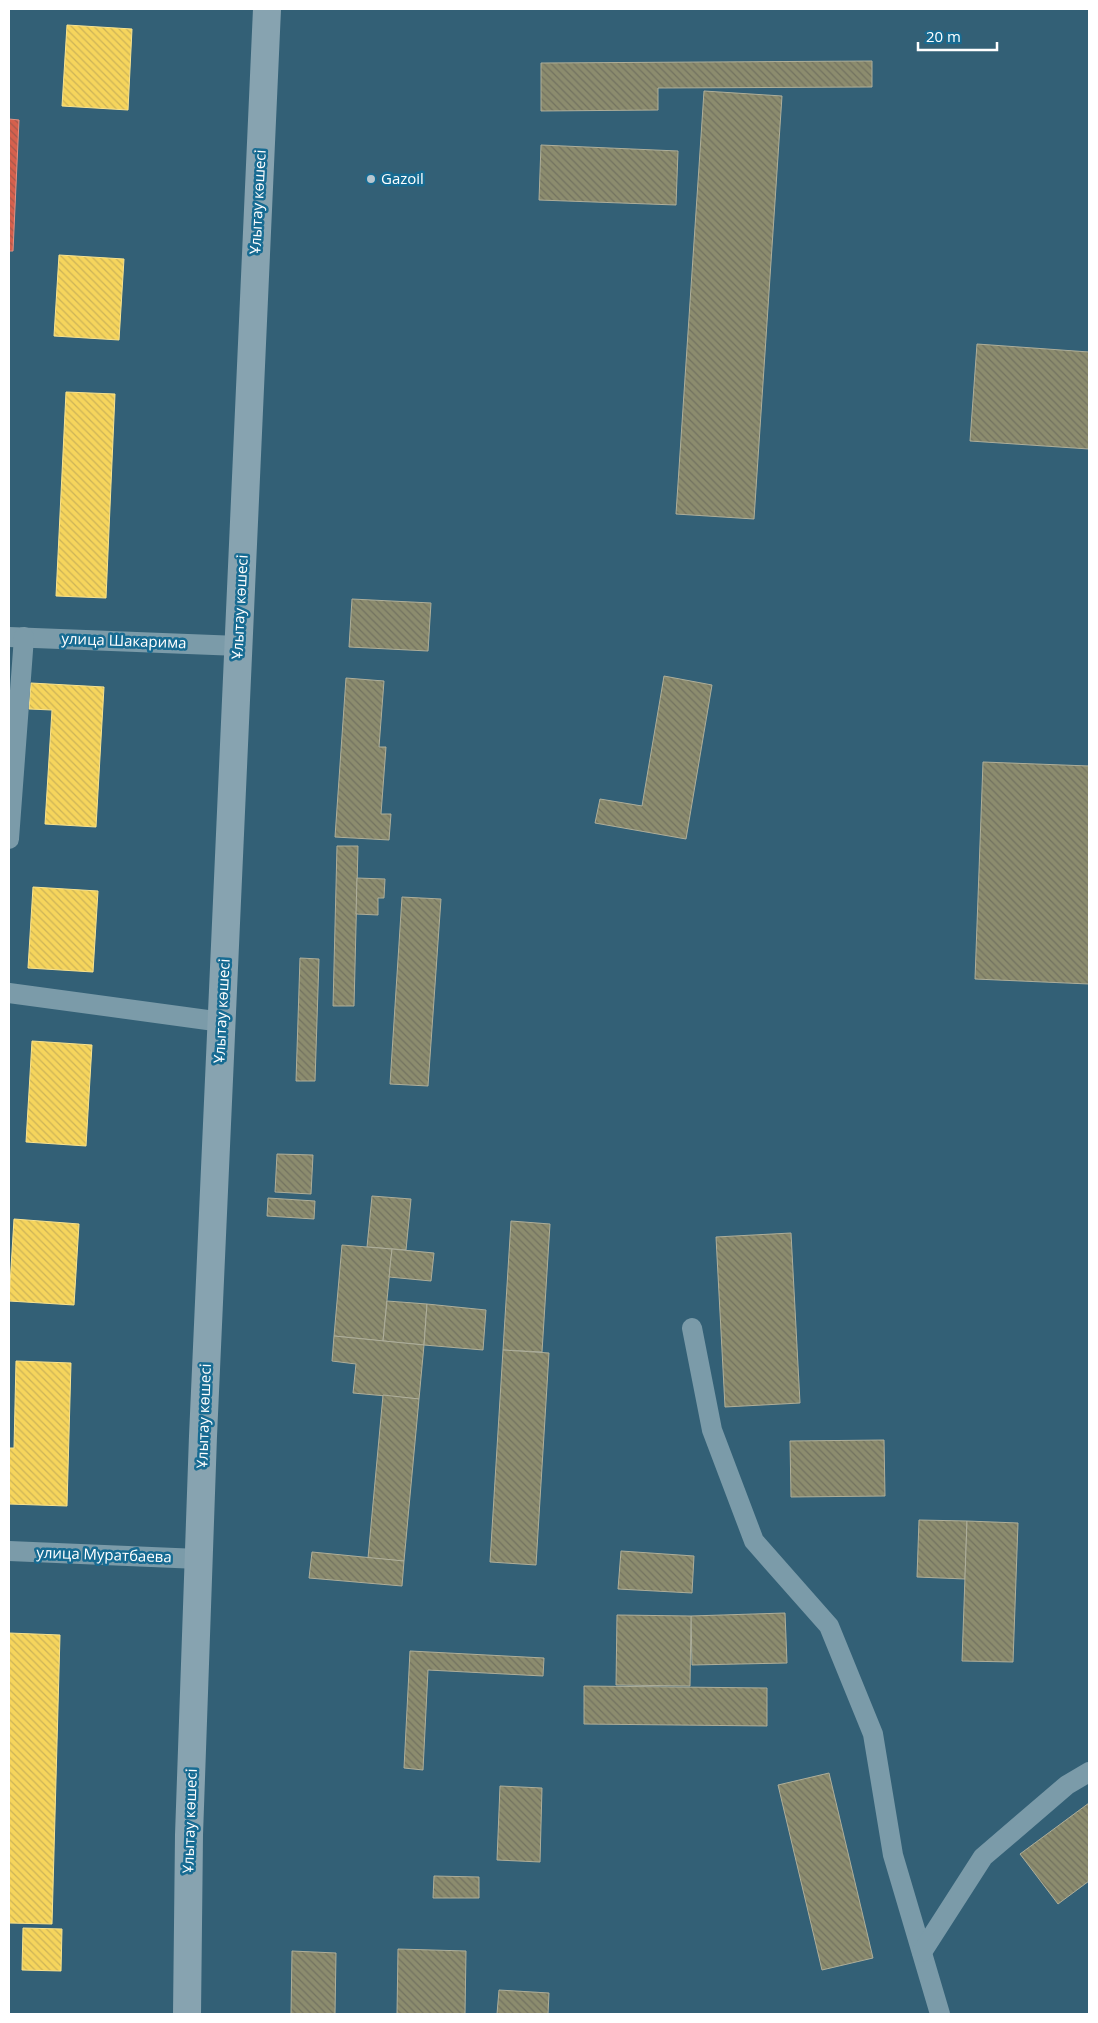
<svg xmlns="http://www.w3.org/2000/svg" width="1098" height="2023" font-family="'Open Sans',sans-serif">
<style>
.homes{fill:url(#homes-back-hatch);stroke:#f9e28d}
.shops{fill:url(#shops-back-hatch);stroke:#e29082}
.industry{fill:url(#industry-back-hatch);stroke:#aeae9a}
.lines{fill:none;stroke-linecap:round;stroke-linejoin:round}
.minor{stroke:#7b9ba9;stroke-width:20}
.primary{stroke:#87a3b0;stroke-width:28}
.poi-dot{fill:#b8c7cf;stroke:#176b92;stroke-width:2}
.labels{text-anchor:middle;stroke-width:5;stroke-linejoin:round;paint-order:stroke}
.poi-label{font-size:15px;fill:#fff;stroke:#176b92;text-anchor:start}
.street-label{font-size:15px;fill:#fff;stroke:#176b92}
</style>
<defs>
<pattern id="homes-back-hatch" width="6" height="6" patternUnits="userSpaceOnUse" patternTransform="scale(1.25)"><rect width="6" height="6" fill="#f6d55c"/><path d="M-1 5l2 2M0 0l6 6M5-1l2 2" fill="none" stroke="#ccb358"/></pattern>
<pattern id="shops-back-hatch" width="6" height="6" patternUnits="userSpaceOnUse" patternTransform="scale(1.25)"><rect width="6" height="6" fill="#d6604d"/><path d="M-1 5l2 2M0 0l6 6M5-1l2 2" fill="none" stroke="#a6594d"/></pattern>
<pattern id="industry-back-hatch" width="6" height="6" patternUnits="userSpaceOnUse" patternTransform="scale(1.25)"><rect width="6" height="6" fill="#8c8c6e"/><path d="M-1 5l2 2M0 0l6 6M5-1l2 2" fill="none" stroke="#727260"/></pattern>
</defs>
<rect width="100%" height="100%" fill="#336076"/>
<!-- homes -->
<g class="homes">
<polygon points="67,25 132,29 128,110 62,106"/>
<polygon points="59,255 124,259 119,340 54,336"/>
<polygon points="66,392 115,394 106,598 56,596"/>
<polygon points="31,683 104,687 96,827 45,824 52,710 29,709"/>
<polygon points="33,887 98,891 93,972 28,968"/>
<polygon points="32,1041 92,1045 86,1146 26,1142"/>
<polygon points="14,1219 79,1224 74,1305 9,1301"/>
<polygon points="16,1361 71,1363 67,1506 9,1504 9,1448 14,1448"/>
<polygon points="9,1633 60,1635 52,1924 9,1923"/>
<polygon points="23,1928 62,1929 61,1971 22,1970"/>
</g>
<!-- shops -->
<polygon class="shops" points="9,119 19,120 13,251 9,251"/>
<!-- industry -->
<g class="industry">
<polygon points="872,61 872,87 658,88 658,110 541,111 541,63"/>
<polygon points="704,91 782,96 754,519 676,514"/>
<polygon points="541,145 678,151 676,205 539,200"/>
<polygon points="977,344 1089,352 1089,449 970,441"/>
<polygon points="352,599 431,603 428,651 349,647"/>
<polygon points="664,676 712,685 686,839 595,823 600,799 642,806"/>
<polygon points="346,678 384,681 379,747 386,747 381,814 391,814 389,840 335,837"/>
<polygon points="983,762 1089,766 1089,984 975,979"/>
<polygon points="337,846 358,846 354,1006 333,1006"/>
<polygon points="357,878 385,879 384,898 378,898 378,915 356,914"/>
<polygon points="402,897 441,899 428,1086 390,1084"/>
<polygon points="300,958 319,959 315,1081 296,1081"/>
<polygon points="277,1154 313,1155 311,1194 275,1192"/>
<polygon points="372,1196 411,1199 406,1250 367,1247"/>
<polygon points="268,1198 315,1201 314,1219 267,1216"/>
<polygon points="511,1221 550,1224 542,1352 503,1350"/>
<polygon points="791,1233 800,1403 725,1407 716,1237"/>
<polygon points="342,1245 392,1249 383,1341 334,1336"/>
<polygon points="392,1249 434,1253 431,1281 389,1277"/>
<polygon points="387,1301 427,1304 424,1345 383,1341"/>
<polygon points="427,1304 486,1310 483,1350 424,1345"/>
<polygon points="334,1336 424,1345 419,1399 353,1393 356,1364 332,1361"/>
<polygon points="503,1350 549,1353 536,1565 490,1562"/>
<polygon points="383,1395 419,1399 404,1561 368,1558"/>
<polygon points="884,1440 885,1496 791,1497 790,1441"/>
<polygon points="919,1520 967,1521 965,1579 917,1577"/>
<polygon points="967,1521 1018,1523 1013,1662 962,1661"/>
<polygon points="621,1551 694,1556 692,1593 618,1589"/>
<polygon points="312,1552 404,1561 402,1586 309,1578"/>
<polygon points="785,1613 787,1663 692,1665 691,1616"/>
<polygon points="617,1615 691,1616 690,1686 616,1685"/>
<polygon points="410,1651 544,1658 543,1676 428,1670 423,1770 404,1768"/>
<polygon points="584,1686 767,1688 767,1726 584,1724"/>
<polygon points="829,1773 873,1958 822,1970 778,1785"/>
<polygon points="500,1786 542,1788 540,1862 497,1860"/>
<polygon points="1089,1803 1089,1881 1058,1904 1020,1854"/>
<polygon points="434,1876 479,1877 479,1898 433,1898"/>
<polygon points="398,1949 466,1951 465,2014 397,2014"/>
<polygon points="292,1951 336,1953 335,2014 291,2014"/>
<polygon points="499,1990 549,1993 548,2014 497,2014"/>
</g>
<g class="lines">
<!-- minor -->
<g class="minor">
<polyline points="9,637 239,646"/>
<polyline points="9,839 24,637"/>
<polyline points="9,993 222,1022"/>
<polyline points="692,1328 712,1430 754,1541 829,1626 873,1734 893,1855 940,2014"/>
<polyline points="9,1551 199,1559"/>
<polyline points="922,1952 983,1857 1067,1785 1089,1772"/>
</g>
<!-- primary -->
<polyline class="primary" points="187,2014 189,1835 203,1436 267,9"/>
</g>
<!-- markers -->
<circle class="poi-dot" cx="371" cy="179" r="5"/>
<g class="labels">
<!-- poi labels -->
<g class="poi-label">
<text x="381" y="184">Gazoil</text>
</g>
<!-- street labels -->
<g class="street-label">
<text transform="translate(258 202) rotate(-87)" y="5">Ұлытау көшесі</text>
<text transform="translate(240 607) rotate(-87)" y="5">Ұлытау көшесі</text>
<text transform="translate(124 641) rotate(2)" y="5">улица Шакарима</text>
<text transform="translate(222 1011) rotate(-87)" y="5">Ұлытау көшесі</text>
<text transform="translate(204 1416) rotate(-88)" y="5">Ұлытау көшесі</text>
<text transform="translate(104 1555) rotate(2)" y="5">улица Муратбаева</text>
<text transform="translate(190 1821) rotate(-88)" y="5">Ұлытау көшесі</text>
</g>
</g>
<!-- border -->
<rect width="1098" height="2023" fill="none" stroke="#ffffff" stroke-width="20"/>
<!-- scale -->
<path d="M918 42v8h79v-8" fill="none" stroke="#ffffff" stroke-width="2.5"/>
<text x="926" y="42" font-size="15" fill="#ffffff" stroke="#176b92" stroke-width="4" paint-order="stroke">20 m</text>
</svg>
